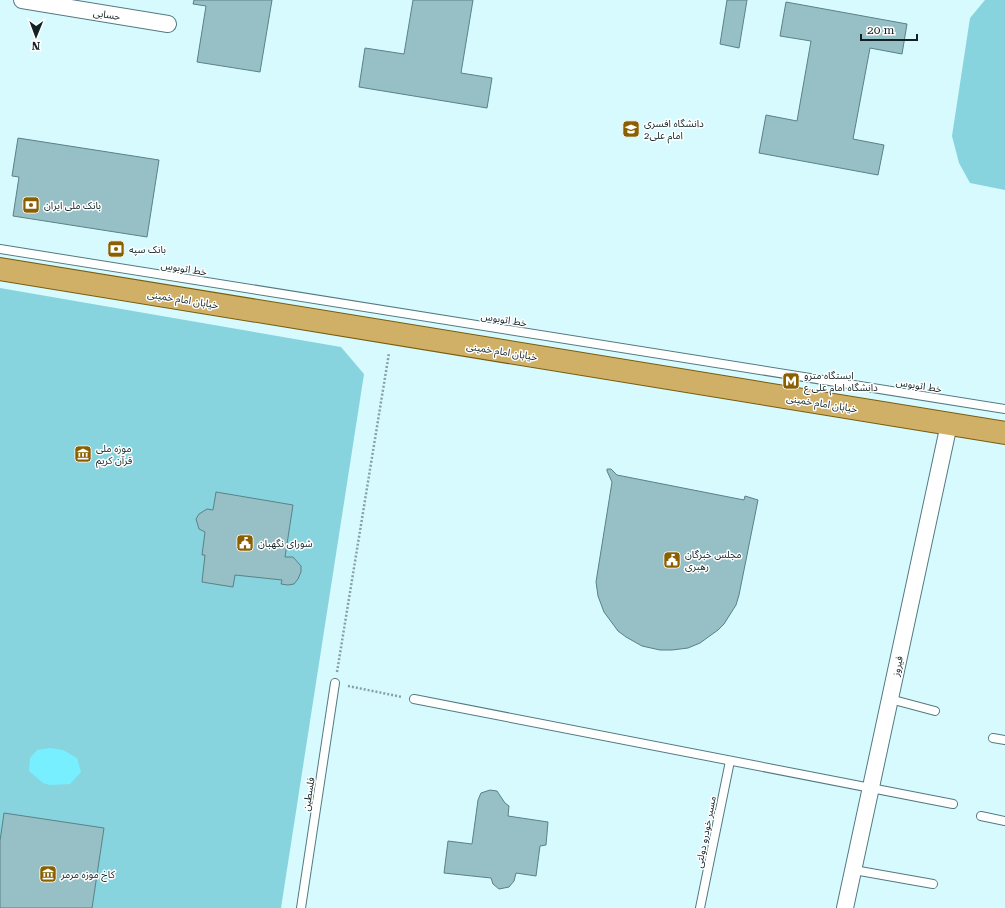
<svg xmlns="http://www.w3.org/2000/svg" width="1005" height="908" font-family="'Roboto Serif','Noto Sans Arabic',serif">
<style>
.green{fill:#87d4df}
.water{fill:#77efff}
.building{fill:#96c0c6;stroke:#5a8187}
.lines{fill:none;stroke-linecap:round;stroke-linejoin:round}
.service-casing{stroke:#537a80;stroke-width:10}
.minor-casing{stroke:#537a80;stroke-width:18}
.primary-casing{stroke:#785c0d;stroke-width:24}
.path{stroke:#85a1a4;stroke-width:2.5;stroke-dasharray:2 2;stroke-linecap:butt}
.service{stroke:#fff;stroke-width:8}
.minor{stroke:#fff;stroke-width:16}
.primary{stroke:#d0b067;stroke-width:22}
.labels{text-anchor:middle;stroke-width:3;stroke-linejoin:round;paint-order:stroke}
.street-label{font-size:10px;fill:#112224;stroke:#fff}
.poi-label{font-size:10px;fill:#112224;stroke:#fff;text-anchor:start}
</style>
<rect width="100%" height="100%" fill="#d7fafe"/>
<!-- green -->
<g class="green">
<polygon points="985,0 1005,0 1005,190 970,183 959,163 952,136 970,18"/>
<polygon points="0,288 341,347 364,374 281,908 0,908"/>
</g>
<!-- water -->
<polygon class="water" points="50,748 63,750 77,758 81,772 70,784 50,785 43,783 29,771 30,758 37,750"/>
<!-- building -->
<g class="building">
<polygon points="194,0 272,0 260,72 197,62 206,6 193,4"/>
<polygon points="413,0 473,0 461,73 492,78 487,108 359,87 365,48 404,54"/>
<polygon points="727,0 747,0 739,48 720,44"/>
<polygon points="786,2 907,24 902,54 870,48 853,139 884,145 878,175 759,153 766,115 797,121 811,41 780,36"/>
<polygon points="18,138 159,160 147,237 13,216 19,177 12,176"/>
<polygon points="607,469 611,469 617,475 744,500 745,496 758,500 739,595 736,605 724,624 718,630 700,643 688,648 672,650 660,650 642,646 626,637 618,631 604,612 598,596 596,582 612,482 607,471"/>
<polygon points="216,492 293,505 285,557 293,557 301,566 301,572 298,579 294,584 288,585 281,584 282,580 235,575 233,587 202,582 205,555 202,555 205,532 199,529 196,519 199,514 207,509 213,510"/>
<polygon points="490,790 497,791 505,803 509,806 508,816 548,822 546,845 540,846 536,876 516,873 514,881 509,887 499,889 493,884 491,878 444,873 448,841 472,844 478,800 481,793"/>
<polygon points="4,813 104,828 92,908 0,908 0,841"/>
</g>
<g class="lines">
<defs>
<g id="service">
<polyline points="0,249 1005,409"/>
<polyline points="414,699 953,804"/>
<polyline points="890,699 935,711"/>
<polyline points="993,738 1005,740"/>
<polyline points="981,816 1005,821"/>
<polyline points="854,870 933,884"/>
<polyline points="301,908 335,683"/>
<polyline points="700,908 730,761"/>
</g>
<g id="minor">
<polyline points="22,0 168,24"/>
<polyline points="845,908 949,424"/>
</g>
<polyline id="primary" points="0,269 1005,433"/>
</defs>
<!-- service casing -->
<use href="#service" class="service-casing"/>
<!-- minor casing -->
<use href="#minor" class="minor-casing"/>
<!-- primary casing -->
<use href="#primary" class="primary-casing"/>
<!-- path -->
<g class="path">
<polyline points="337,672 389,353"/>
<polyline points="348,686 402,697"/>
</g>
<!-- service -->
<use href="#service" class="service"/>
<!-- minor -->
<use href="#minor" class="minor"/>
<!-- primary -->
<use href="#primary" class="primary"/>
</g>
<!-- icons -->
<defs>
<symbol id="university-square" viewBox="-11 -11 22 22"><rect x="-9" y="-9" width="18" height="18" rx="4" fill="#895f00" stroke="#fff"/><path d="M0-5L7-2L0 1L-7-2ZM-4 1L0 2.5L4 1V4Q0 6-4 4Z" fill="#fff"/></symbol>
<symbol id="bank-square" viewBox="-11 -11 22 22"><rect x="-9" y="-9" width="18" height="18" rx="4" fill="#895f00" stroke="#fff"/><path d="M-6-4H6V4H-6ZM0-2.3a2.3 2.3 0 1 0 0 4.6a2.3 2.3 0 1 0 0-4.6Z" fill="#fff"/></symbol>
<symbol id="metro-square" viewBox="-11 -11 22 22"><rect x="-9" y="-9" width="18" height="18" rx="4" fill="#895f00" stroke="#fff"/><path d="M-5.5 5V-5H-3L0 0L3-5H5.5V5H3V-.5L0 4L-3-.5V5Z" fill="#fff"/></symbol>
<symbol id="museum-square" viewBox="-11 -11 22 22"><rect x="-9" y="-9" width="18" height="18" rx="4" fill="#895f00" stroke="#fff"/><path d="M0-6L6-3V-2H-6V-3ZM-5-1h2V3h-2ZM-1-1h2V3h-2ZM3-1h2V3H3ZM-6 4H6V6H-6Z" fill="#fff"/></symbol>
<symbol id="civic-square" viewBox="-11 -11 22 22"><rect x="-9" y="-9" width="18" height="18" rx="4" fill="#895f00" stroke="#fff"/><path d="M-.6-6.5H3V-4.5H.6V-3L4-1V1h2V6H-6V1h2V-1L-.6-3ZM-1.2 2.5V6h2.4V2.5Z" fill="#fff"/></symbol>
</defs>
<g fill-rule="evenodd">
<use href="#university-square" x="621" y="119" width="20" height="20"/>
<use href="#bank-square" x="21" y="195" width="20" height="20"/>
<use href="#bank-square" x="106" y="239" width="20" height="20"/>
<use href="#metro-square" x="781" y="371" width="20" height="20"/>
<use href="#museum-square" x="73" y="444" width="20" height="20"/>
<use href="#civic-square" x="235" y="533" width="20" height="20"/>
<use href="#civic-square" x="662" y="550" width="20" height="20"/>
<use href="#museum-square" x="38" y="864" width="20" height="20"/>
</g>
<g class="labels">
<!-- street labels -->
<g class="street-label">
<text transform="translate(107 14) rotate(9)" y="4">حسابی</text>
<text transform="translate(184 268) rotate(9)" y="4">خط اتوبوس</text>
<text transform="translate(183 299) rotate(9)" y="4">خیابان امام خمینی</text>
<text transform="translate(504 319) rotate(9)" y="4">خط اتوبوس</text>
<text transform="translate(502 351) rotate(9)" y="4">خیابان امام خمینی</text>
<text transform="translate(919 385) rotate(9)" y="4">خط اتوبوس</text>
<text transform="translate(822 403) rotate(9)" y="4">خیابان امام خمینی</text>
<text transform="translate(897 666) rotate(-78)" y="4">فیروز</text>
<text transform="translate(308 794) rotate(-81)" y="4">فلسطین</text>
<text transform="translate(705 832) rotate(-79)" y="4">مسیر خودرو دولتی</text>
</g>
<!-- poi labels -->
<g class="poi-label">
<text x="644" y="127">دانشگاه افسری<tspan x="644" dy="12">امام علی2</tspan></text>
<text x="44" y="209">بانک ملی ایران</text>
<text x="129" y="253">بانک سپه</text>
<text x="804" y="379">ایستگاه مترو<tspan x="804" dy="12">دانشگاه امام علی ع</tspan></text>
<text x="96" y="452">موزه ملی<tspan x="96" dy="12">قرآن کریم</tspan></text>
<text x="258" y="547">شورای نگهبان</text>
<text x="685" y="558">مجلس خبرگان<tspan x="685" dy="12">رهبری</tspan></text>
<text x="61" y="878">کاخ موزه مرمر</text>
</g>
</g>
<!-- north arrow -->
<g transform="translate(36 36) rotate(181)" stroke="#ffffff" stroke-width="3" paint-order="stroke">
<path d="M0-3L7 15L0 10L-7 15Z" fill="#112224"/>
<text y="-6" font-size="11" font-weight="bold" text-anchor="middle" fill="#112224">N</text>
</g>
<!-- scale -->
<path d="M861 34v6h56v-6" fill="none" stroke="#112224" stroke-width="2"/>
<text x="867" y="34" font-size="12" fill="#112224" stroke="#ffffff" stroke-width="3" paint-order="stroke">20 m</text>
</svg>
